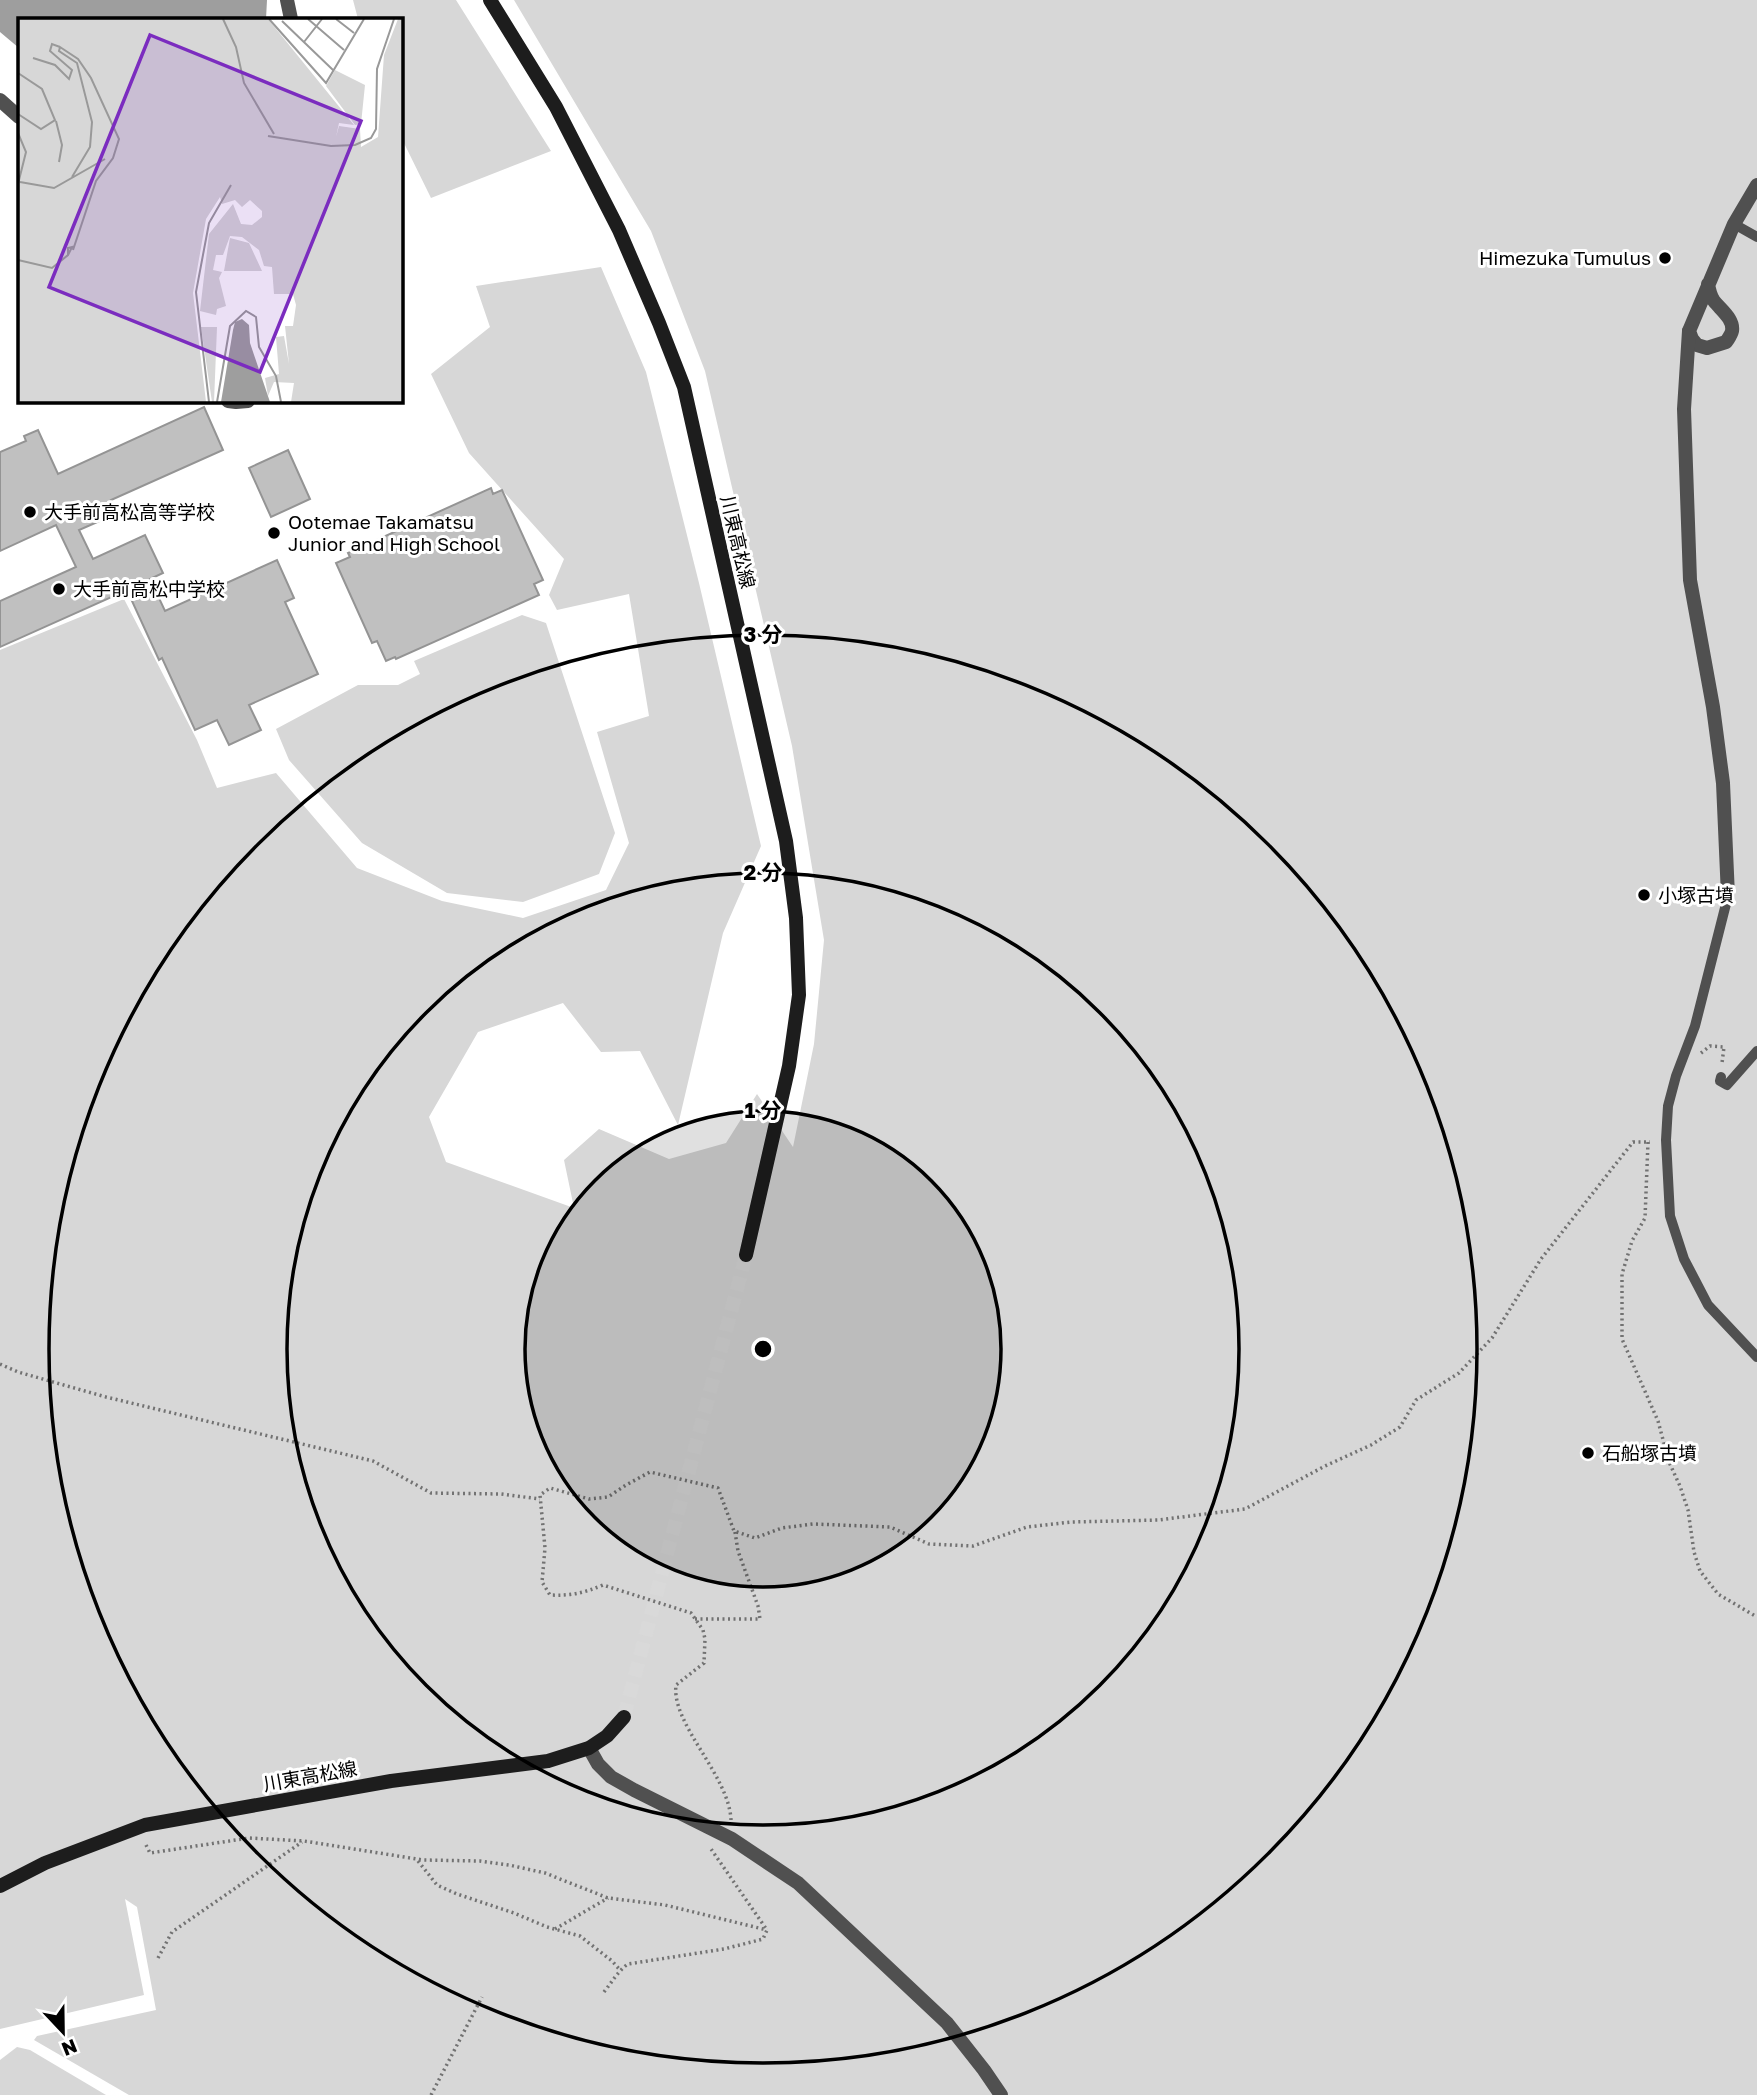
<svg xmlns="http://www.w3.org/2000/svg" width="1757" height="2095" font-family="'Golos Text','Noto Sans JP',sans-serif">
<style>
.green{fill:#d7d7d7}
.water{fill:#9e9e9e}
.building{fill:#c0c0c0;stroke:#949494;stroke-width:2}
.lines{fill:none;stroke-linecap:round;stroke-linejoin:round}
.secondary-tunnel{stroke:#d9d9d9;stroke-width:14;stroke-dasharray:14 7;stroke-linecap:butt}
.path{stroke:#727272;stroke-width:3.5;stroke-dasharray:2 3.5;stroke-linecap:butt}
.lane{stroke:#505050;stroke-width:10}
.street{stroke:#505050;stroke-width:14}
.secondary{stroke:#1d1d1d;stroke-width:14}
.ring{fill:none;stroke:#000;stroke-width:3.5}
.poi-dot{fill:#000;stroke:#fff;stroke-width:2.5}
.labels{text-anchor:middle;stroke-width:6;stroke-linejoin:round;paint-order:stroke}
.poi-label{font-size:19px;fill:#000;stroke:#fff;text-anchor:start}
.street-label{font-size:19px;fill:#000;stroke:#fff}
.inset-road{fill:none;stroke:#999;stroke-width:2}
.view{fill:#7b2cbf;fill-opacity:0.15;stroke:#7b2cbf;stroke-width:3.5}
.inset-edge{fill:none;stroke:#000;stroke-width:3.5}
.centre{fill:#000;stroke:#fff;stroke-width:3.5}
.ring-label{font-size:21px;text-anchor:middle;font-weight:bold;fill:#000;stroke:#fff;stroke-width:6;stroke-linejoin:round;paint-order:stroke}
</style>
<rect width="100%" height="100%" fill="#fff"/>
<!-- green -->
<g class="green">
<polygon points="353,0 456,0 551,151 431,198 401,137 401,19 358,19"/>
<polygon points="514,0 1757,0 1757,2095 129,2095 34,2040 37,2036 156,2010 137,1907 125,1899 144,1995 0,2029 0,650 124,599 197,740 217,788 276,773 357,868 442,901 523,918 606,890 629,843 597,732 649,716 629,594 557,610 549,595 564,559 469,453 431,374 490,327 476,286 601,267 646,372 699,583 761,846 723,933 678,1125 640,1051 601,1052 563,1003 478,1032 429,1117 446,1162 574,1208 564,1160 599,1129 669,1159 726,1143 757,1094 793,1147 814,1044 824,940 792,746 705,371 651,231"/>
<polygon points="522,615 546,623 615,833 599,874 523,902 447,893 362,843 289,760 276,729 358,685 398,685 420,674 414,661"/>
<polygon points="17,2047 30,2050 106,2095 0,2095 0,2060"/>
</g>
<!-- water -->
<polygon class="water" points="0,0 267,0 266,19 19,19 19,48 0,32"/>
<!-- building -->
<g class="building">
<polygon points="204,407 223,450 111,500 118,513 79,530 93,559 145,535 163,573 150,579 165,611 277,560 294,598 285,602 318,674 249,705 261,730 229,745 217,720 195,730 162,658 159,660 127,590 0,647 0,601 76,567 56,525 0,551 0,452 26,441 24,436 38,430 58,474"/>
<polygon points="288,450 310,499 271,517 249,468"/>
<polygon points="491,488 493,494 502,490 543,580 534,584 539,595 396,659 395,657 386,661 377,641 372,643 336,563 350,557 348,553"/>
</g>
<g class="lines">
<!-- secondary-tunnel -->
<polyline class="secondary-tunnel" points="624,1717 746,1255"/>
<!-- path -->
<g class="path">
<polyline points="1701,1053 1710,1046 1724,1047 1722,1063"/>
<polyline points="1648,1142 1645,1218 1632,1241 1622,1274 1622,1339 1658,1421 1669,1462 1680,1486 1688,1510 1694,1552 1700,1571 1718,1594 1757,1617"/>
<polyline points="0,1364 18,1372 106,1397 373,1461 431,1493 501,1494 540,1499"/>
<polyline points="695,1619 760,1619 758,1606 738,1551 735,1532"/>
<path d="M 731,1820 C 729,1775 671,1724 676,1685 L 704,1663 L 705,1639 L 703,1630 L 691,1613 L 603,1585 C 584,1593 570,1596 550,1595 L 542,1582 L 545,1548 L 540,1495 L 550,1488 L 589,1499 L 608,1497 L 626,1485 L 650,1472 L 718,1488 L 734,1531 L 755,1538 L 782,1528 L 813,1524 L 890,1527 L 929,1544 L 973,1546 L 1027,1527 L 1071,1522 L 1158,1520 L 1245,1509 L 1325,1466 L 1371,1445 L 1400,1427 L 1416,1400 L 1459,1373 L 1492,1338 L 1541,1259 L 1633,1142 L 1650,1142"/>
<polyline points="146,1845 150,1853 249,1838 304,1841 423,1860 480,1861 509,1865 545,1873 608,1898 665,1905 767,1930"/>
<polyline points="418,1861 437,1885 457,1894 514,1913 547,1927 580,1936 612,1961 620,1970"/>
<polyline points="555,1929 608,1898"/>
<polyline points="158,1958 172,1932 302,1842"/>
<path d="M 604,1992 C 612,1982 618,1971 628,1964 L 724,1949 L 763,1939 L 767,1930 L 711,1849"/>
<polyline points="431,2095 482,1997"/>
</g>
<!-- lane -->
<g class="lane">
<polyline points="1734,224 1757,237"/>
<polyline points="1728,896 1695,1026 1676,1076 1668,1106 1666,1140 1670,1216 1684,1259 1708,1305 1757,1357"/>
<polyline points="1721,1077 1720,1081 1727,1085 1757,1051"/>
</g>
<!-- street -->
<g class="street">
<polyline points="287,0 291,19"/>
<polyline points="0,100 19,117"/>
<path d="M 1708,284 C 1709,290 1710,296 1714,301 C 1721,310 1734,319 1732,331 C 1732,333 1727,341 1726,342 L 1707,348 L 1697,345 L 1692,339 L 1689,331 L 1734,224 L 1757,185"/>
<polyline points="1689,331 1684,409 1690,580 1713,707 1723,783 1728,896"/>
<polyline points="228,401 236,402 248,401"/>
<polyline points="589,1748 598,1764 611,1777 634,1790 732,1839 798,1883 947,2023 984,2070 1001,2095"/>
</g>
<!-- secondary -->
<g class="secondary">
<polyline points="490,0 556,107 619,230 659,323 684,387 786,841 796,918 799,995 789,1066 746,1255"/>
<polyline points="0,1886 45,1863 145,1825 391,1781 548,1761 589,1748 607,1736 624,1717"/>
</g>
</g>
<!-- distance rings -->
<circle cx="763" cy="1349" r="238" fill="#000" fill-opacity=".12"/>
<g class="ring">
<circle cx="763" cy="1349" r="238"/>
<circle cx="763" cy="1349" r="476"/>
<circle cx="763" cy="1349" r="714"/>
</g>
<!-- markers -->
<g class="poi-dot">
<circle cx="1665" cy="258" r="7"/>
<circle cx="30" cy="512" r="7"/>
<circle cx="274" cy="533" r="7"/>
<circle cx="59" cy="589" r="7"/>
<circle cx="1644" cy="895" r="7"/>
<circle cx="1588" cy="1453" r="7"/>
</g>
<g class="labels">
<!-- poi labels -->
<g class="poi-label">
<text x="1651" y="265" text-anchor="end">Himezuka Tumulus</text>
<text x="44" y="519">大手前高松高等学校</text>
<text x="288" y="529">Ootemae Takamatsu<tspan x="288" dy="22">Junior and High School</tspan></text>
<text x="73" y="596">大手前高松中学校</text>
<text x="1658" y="902">小塚古墳</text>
<text x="1602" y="1460">石船塚古墳</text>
</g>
<!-- street labels -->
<g class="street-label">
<text transform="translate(738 542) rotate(77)" y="7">川東高松線</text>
<text transform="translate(310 1776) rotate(-10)" y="7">川東高松線</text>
</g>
</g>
<!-- overview -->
<g transform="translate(18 18)">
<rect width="385" height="385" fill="#fff"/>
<path d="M 0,1 L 250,1 L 336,107 L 321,105 L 318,119 L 321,108 L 342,111 L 343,129 L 360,119 L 366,37 L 380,1 L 385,1 L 385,384 L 273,384 L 276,365 L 256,364 L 250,378 L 247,360 L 261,356 L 258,319 L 266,318 L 271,346 L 267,308 L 275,308 L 278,287 L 275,276 L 256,276 L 254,249 L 246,248 L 241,232 L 224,219 L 212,218 L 205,237 L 198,237 L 195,252 L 204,254 L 201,260 L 208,288 L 199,291 L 198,297 L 182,293 L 191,216 L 215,186 L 223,206 L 234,207 L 244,199 L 244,193 L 232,182 L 224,189 L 217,182 L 204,186 L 202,179 L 188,201 L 175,275 L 188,384 L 0,384 ZM 317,52 L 347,67 L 343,106 L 337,107 L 308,68 ZM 212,220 L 231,225 L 244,253 L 206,253 ZM 183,309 L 199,309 L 196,384 L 194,384 Z" fill="#d7d7d7"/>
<path d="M 224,301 L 231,307 L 232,325 L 252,384 L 203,384 L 215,312 L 217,304 Z" fill="#9e9e9e"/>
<path class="inset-road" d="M 205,1 L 218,29 L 226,65 L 256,116M 251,1 L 308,65 L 346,1M 290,1 L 326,32M 318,1 L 336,15M 264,3 L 315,52M 286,24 L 304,1M 15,40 L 37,47 L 51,61 L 54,52 L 32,33 L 34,26 L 42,29M 0,55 L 24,71 L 37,102 L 23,111 L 0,96M 38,103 L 44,127 L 41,144M 0,115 L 8,134 L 0,166M 250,118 L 313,128 L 337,127 L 353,120 L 358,111 L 359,51 L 376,1M 54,159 L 72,129 L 74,104 L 59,45 L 41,33 L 42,29 L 60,41 L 73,60 L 101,121 L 95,140 L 78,163 L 55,232M 2,164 L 36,170 L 87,141M 0,242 L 34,250 L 50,237 L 54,229 L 50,230 L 50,237M 191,384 L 178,274 L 191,205 L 213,167M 199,384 L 212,308 L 228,293 L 238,299 L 241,329 L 258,358 L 263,384"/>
<path class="view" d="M 132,17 L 343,103 L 242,354 L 31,269 Z"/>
<rect width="385" height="385" class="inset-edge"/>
</g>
<circle cx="763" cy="1349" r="10" class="centre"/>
<g class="ring-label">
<text x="763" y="642">3 分</text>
<text x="763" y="880">2 分</text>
<text x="763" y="1118">1 分</text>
</g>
<!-- north arrow -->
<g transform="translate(63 2032) rotate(158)" stroke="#ffffff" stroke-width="5" paint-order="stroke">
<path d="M0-5L12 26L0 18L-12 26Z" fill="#000000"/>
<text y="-10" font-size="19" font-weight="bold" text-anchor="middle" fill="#000000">N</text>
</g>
</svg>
